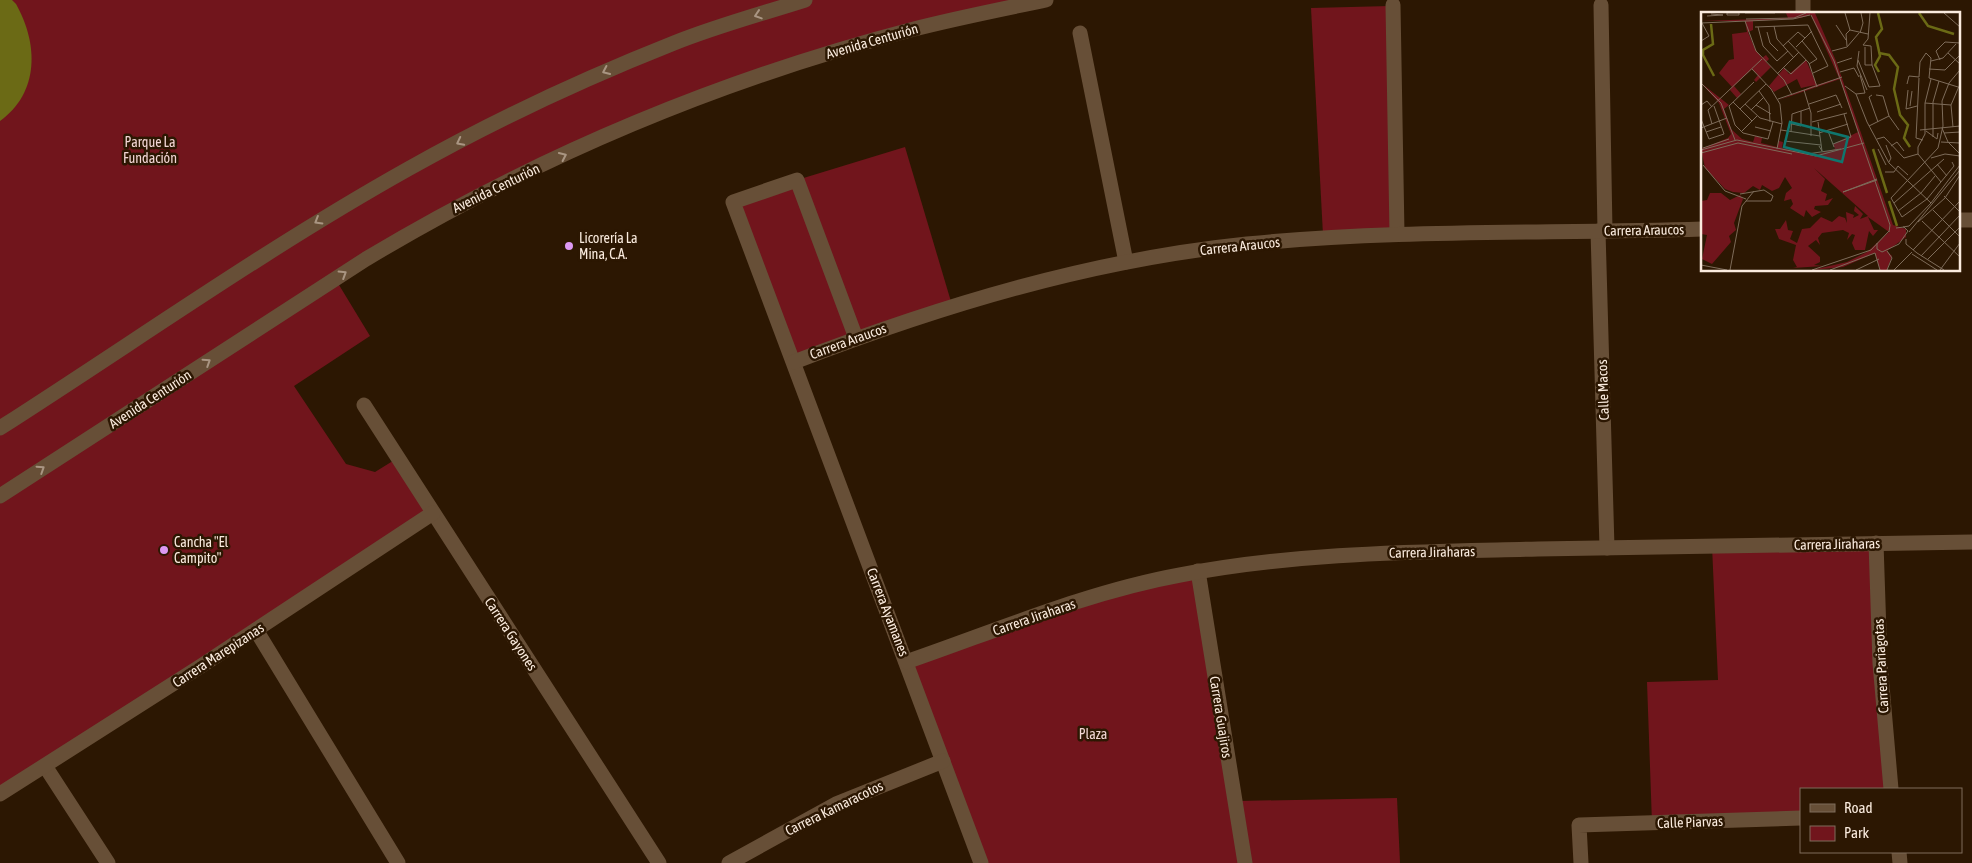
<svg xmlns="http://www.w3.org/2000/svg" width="1972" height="863" font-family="'Asap Condensed',sans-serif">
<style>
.green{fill:#71151c}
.water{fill:#6b6a15}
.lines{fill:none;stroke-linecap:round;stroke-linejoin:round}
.minor{stroke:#674f37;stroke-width:15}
.oneway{stroke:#a99582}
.poi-dot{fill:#dd99f3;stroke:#2c1702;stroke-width:2}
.labels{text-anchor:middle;stroke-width:5;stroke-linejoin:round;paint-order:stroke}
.street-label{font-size:14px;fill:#faebde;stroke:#2c1702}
.park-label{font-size:14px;fill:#f2d6d4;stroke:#2c1702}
.poi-label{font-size:14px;fill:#faebde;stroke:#2c1702;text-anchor:start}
.inset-river{fill:none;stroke:#6b6a15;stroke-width:2.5}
.inset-road{fill:none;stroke:#7e6c5a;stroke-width:1}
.view{fill:#0f766e;fill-opacity:0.15;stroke:#0f766e;stroke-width:2.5}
.inset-edge{fill:none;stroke:#faebde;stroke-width:2.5}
</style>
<rect width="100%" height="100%" fill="#2c1702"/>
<!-- green -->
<g class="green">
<polygon points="0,0 1046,0 747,80 424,224 0,496"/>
<polygon points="1390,6 1395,233 1323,235 1311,8"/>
<polygon points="905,147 952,305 794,362 733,202 797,180"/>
<polygon points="336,280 370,336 294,386 346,464 375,472 396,459 430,512 0,790 0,499"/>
<polygon points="1876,543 1891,789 1801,789 1801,818 1652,823 1647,682 1718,680 1712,546"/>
<polygon points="1198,571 1245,863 981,863 906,662"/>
<polygon points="1397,798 1400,863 1248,863 1238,801"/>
</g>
<!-- water -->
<path class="water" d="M 0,0 L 12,0 L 16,4 C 38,43 40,92 0,121 Z"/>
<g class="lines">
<!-- minor -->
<g class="minor">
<polyline points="1803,0 1803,14"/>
<polyline points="1393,5 1397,234"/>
<polyline points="1601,5 1605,231"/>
<polyline points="1080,33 1126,262"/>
<polyline points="1958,220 1972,220"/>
<polyline points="1598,231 1607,548"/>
<polyline points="856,338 797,180 733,202 981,863"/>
<path d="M 794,362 C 940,306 1090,260 1247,244 C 1398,229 1550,234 1702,229"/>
<polyline points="364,405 659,863"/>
<path d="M 0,428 C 136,341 267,248 408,169 C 493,121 583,79 674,43 C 716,26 761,14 805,0"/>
<path d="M 0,496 L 366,259 C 536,157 722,79 914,29 C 957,18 1002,9 1046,0"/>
<polyline points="1876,543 1880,663 1891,789"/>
<polyline points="1198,571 1245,863"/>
<polyline points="256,630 398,863"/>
<path d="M 906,662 C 996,631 1087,592 1180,575 C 1299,552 1418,552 1538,549 C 1682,546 1827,544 1972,542"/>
<polyline points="45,766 108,863"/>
<polyline points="0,794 201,666 433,513"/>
<polyline points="1899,852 1900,863"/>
<polyline points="729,863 836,804 943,761"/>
<polyline points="1581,863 1579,825 1801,818"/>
</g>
</g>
<!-- one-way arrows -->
<defs><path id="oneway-chevron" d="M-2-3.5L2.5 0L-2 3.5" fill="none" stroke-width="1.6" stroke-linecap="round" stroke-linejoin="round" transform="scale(1.25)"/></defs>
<g class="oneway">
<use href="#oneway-chevron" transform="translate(758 15) rotate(162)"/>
<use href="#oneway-chevron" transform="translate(606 71) rotate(155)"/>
<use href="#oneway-chevron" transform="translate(460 142) rotate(153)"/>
<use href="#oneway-chevron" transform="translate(563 156) rotate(-25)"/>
<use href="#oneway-chevron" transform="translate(318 221) rotate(149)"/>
<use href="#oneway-chevron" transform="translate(343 274) rotate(-32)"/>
<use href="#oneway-chevron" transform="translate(207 362) rotate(-33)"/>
<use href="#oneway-chevron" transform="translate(41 469) rotate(-33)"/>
</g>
<!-- markers -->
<g class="poi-dot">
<circle cx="569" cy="246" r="5"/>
<circle cx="164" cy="550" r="5"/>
</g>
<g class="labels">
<!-- street labels -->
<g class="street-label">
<text transform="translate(872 41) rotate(-16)" y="5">Avenida Centurión</text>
<text transform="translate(496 188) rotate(-26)" y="5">Avenida Centurión</text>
<text transform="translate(1644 230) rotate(-1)" y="5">Carrera Araucos</text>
<text transform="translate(1240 246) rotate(-6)" y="5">Carrera Araucos</text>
<text transform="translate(848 341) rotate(-20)" y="5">Carrera Araucos</text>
<text transform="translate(1603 390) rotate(-92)" y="5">Calle Macos</text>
<text transform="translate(150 399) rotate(-33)" y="5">Avenida Centurión</text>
<text transform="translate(1837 544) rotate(-1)" y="5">Carrera Jiraharas</text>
<text transform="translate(1432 552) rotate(-1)" y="5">Carrera Jiraharas</text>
<text transform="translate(888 612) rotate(69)" y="5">Carrera Ayamanes</text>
<text transform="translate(1034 617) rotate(-19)" y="5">Carrera Jiraharas</text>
<text transform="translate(511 634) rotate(57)" y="5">Carrera Gayones</text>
<text transform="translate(218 655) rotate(-33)" y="5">Carrera Marepizanas</text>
<text transform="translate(1881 666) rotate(-93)" y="5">Carrera Pariagotas</text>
<text transform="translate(1221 717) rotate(81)" y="5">Carrera Guajiros</text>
<text transform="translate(834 808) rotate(-26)" y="5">Carrera Kamaracotos</text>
<text transform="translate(1690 822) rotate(-2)" y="5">Calle Piarvas</text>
</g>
<!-- park labels -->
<g class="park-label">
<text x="150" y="147">Parque La<tspan x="150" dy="16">Fundación</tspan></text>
<text x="1093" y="739">Plaza</text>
</g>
<!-- poi labels -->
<g class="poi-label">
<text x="579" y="243">Licorería La<tspan x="579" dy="16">Mina, C.A.</tspan></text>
<text x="174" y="547">Cancha "El<tspan x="174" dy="16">Campito"</tspan></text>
</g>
</g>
<!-- overview -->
<g transform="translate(1701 12)">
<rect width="259" height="259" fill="#2c1702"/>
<path d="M 85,1 L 114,1 L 135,49 L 192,213 L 205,217 L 205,225 L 186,239 L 191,244 L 186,258 L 179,258 L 174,241 L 142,255 L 111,258 L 146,250 L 166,240 L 188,220 L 167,205 L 173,218 L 177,218 L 172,224 L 168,219 L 164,238 L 154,238 L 151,231 L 154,223 L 151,222 L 146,228 L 148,221 L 142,218 L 121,221 L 117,226 L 119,233 L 115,228 L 107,234 L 119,245 L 119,250 L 113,253 L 122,254 L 92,256 L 96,255 L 92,248 L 95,233 L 78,227 L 74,217 L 79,217 L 85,208 L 87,218 L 92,219 L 89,227 L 96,231 L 101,217 L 109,216 L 120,205 L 131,210 L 138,204 L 144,206 L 146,211 L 145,200 L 153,203 L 152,206 L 158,203 L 153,199 L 154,194 L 162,202 L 159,207 L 167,204 L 113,156 L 124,167 L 120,179 L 126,182 L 124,189 L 132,186 L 127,193 L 114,194 L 113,197 L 120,200 L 111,205 L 105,198 L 103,205 L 89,196 L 92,192 L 90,187 L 83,189 L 85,181 L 91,176 L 84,165 L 78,176 L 71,179 L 61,173 L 59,178 L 52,174 L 43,181 L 32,180 L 24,177 L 4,156 L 0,137 L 27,126 L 30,122 L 18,91 L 0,71 L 28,93 L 23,97 L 30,117 L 41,127 L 52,130 L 54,124 L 61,126 L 60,131 L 76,135 L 78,129 L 82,130 L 81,136 L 117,142 L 134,137 L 132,132 L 157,120 L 139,67 L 78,88 L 114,73 L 100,76 L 96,67 L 73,80 L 68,74 L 83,56 L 88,62 L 105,48 L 116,73 L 138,66 L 110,3 L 99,6 L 52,9 L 52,18 L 47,20 L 54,37 L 61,46 L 65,43 L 68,47 L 65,50 L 70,55 L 55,70 L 53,68 L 57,63 L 51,57 L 33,74 L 40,82 L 36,86 L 29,78 L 31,75 L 18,61 L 28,48 L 33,47 L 31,22 L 46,20 L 44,9 L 0,9 L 87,6 ZM 9,181 L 20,181 L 29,188 L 39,183 L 42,187 L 33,211 L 35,218 L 28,224 L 30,230 L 11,252 L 1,247 L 6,223 L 0,222 L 0,189 L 6,188 Z" fill="#71151c"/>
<path class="inset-river" d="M 177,1 L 181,17 L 175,25 L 179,44 L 174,53 L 178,60M 218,1 L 227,14 L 253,22M 10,12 L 12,32 L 2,38 L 2,43 L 13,64M 178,41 L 188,43 L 197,55 L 193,77 L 199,103 L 207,113 L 203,126 L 209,135M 172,137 L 186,181M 188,189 L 196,214"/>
<path class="inset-road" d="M 26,1 L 38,1 L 38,3 L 26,3 ZM 44,1 L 74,1M 144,1 L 149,18 L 145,22 L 146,34M 243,1 L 259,15M 110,3 L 133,49 L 189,213 L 188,220M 6,4 L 22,3 L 10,2M 45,7 L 93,6 L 105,1M 44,9 L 55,39 L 83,68 L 91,83M 0,11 L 92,7 L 109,3M 135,13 L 145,28M 73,14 L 76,27 L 93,46M 54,15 L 107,13 L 127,54 L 112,61M 57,15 L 62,34 L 76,49 L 87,39M 149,18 L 167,22M 66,20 L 69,31 L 77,39M 159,21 L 162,11 L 160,1M 0,29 L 8,24 L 1,11M 87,29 L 108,51 L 116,75M 101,29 L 116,47 L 108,52M 162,33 L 167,27 L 169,1M 82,34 L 97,20 L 104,26M 95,35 L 111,19M 164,35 L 164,53 L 171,53M 131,39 L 146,35 L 158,21M 158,39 L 156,54 L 166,78M 247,41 L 259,52M 157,48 L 168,75 L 179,74 L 171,53 L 170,34 L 162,33M 239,48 L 235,39 L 244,30 L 259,31M 230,49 L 242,46 L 255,32M 136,51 L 151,46M 83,56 L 90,62 L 105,48M 51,57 L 70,77 L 79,92 L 81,111 L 76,137M 228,57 L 244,58 L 259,43M 139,60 L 153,56 L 158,65M 76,62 L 98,40M 218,66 L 215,126 L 222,128M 230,67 L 224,91 L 224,122 L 217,135 L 217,142 L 240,170M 53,70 L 28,94 L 34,113 L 42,121 L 67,127 L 72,110M 0,71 L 20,91 L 34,128M 206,72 L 208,64 L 218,65 L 219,50 L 225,41 L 230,46 L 228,66 L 257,75M 144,74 L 155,82 L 166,110 L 188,151 L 230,191M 103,78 L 110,101 L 110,124M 207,78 L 205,97 L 216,94M 58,79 L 68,93 L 69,110M 155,82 L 164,81 L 159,63M 171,83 L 168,85 L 177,110M 175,83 L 182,84 L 188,104 L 198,118M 77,87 L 141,65M 32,90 L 51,109M 224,91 L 250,93M 44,92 L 59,106 L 81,112M 108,92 L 135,83 L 141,96M 0,93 L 6,89 L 11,95M 55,93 L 70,102M 209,94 L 211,79M 39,97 L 65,72M 50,98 L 63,85M 116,100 L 140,92M 0,107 L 8,127 L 23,122 L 13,94M 111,110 L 146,101M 117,110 L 121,139 L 118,134M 11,112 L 7,98 L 61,47M 91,112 L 100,114 L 100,99M 168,114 L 188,104M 54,115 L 70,119M 252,115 L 250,93 L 259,72M 0,116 L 26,106M 241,116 L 247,130 L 259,142M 80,118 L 119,124M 219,118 L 259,114M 127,119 L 133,135M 225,119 L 236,127 L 237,121M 5,120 L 20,115M 40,120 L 56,104M 90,120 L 91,102 L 109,96M 118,121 L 147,112M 243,121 L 259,120M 232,125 L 232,90 L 238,69M 176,127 L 183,125 L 203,146 L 217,142M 83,129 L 120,133M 240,130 L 259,131M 132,132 L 150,125 L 143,102M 185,133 L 190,146 L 188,150M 190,134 L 196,130 L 203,139M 2,136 L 28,127M 177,137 L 185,153M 0,138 L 36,128 L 115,144 L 163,131M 0,141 L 37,131 L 91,142M 106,142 L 140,137M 230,146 L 244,142 L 259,144M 251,150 L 253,154 L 226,187 L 201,205 L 190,186 L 237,136 L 242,114 L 241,89 L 248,71 L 259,58M 236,152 L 246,164M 2,153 L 24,179 L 45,187M 184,160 L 193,160 L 197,154 L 207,163M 176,167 L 142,180 L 176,168M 39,182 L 63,178 L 72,184 L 70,189 L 45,189M 243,184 L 259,200M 193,191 L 243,147M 232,198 L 259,225M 197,199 L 220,181 L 234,164M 221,209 L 259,245M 217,210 L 244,186 L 259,163M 202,215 L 208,214 L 230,191 L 259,153M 208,220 L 259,158M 205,227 L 205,232 L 216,241 L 243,258M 176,231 L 176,237 L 181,240 L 198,232 L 207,219 L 203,215 L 195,216M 212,238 L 259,189M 211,242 L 236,258M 220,244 L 259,203M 227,247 L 259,215M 0,253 L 26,258M 29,258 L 41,194 L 53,179M 111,258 L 170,238 L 188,219M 129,258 L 174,241 L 179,258M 155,258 L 178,247M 186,258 L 191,246 L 186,239M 193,258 L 211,240M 239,258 L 259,231"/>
<path class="view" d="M 89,110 L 147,125 L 141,150 L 83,135 Z"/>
<rect width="259" height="259" class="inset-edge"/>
</g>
<!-- legend -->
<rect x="1800" y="788" width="162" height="65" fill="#2c1702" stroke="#7e6c5a"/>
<rect x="1810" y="804" width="25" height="8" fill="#674f37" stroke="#7e6c5a"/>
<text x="1844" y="813" font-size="15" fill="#faebde">Road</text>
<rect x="1810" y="826" width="25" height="15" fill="#71151c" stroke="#7e6c5a"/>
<text x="1844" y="838" font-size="15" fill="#faebde">Park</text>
</svg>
